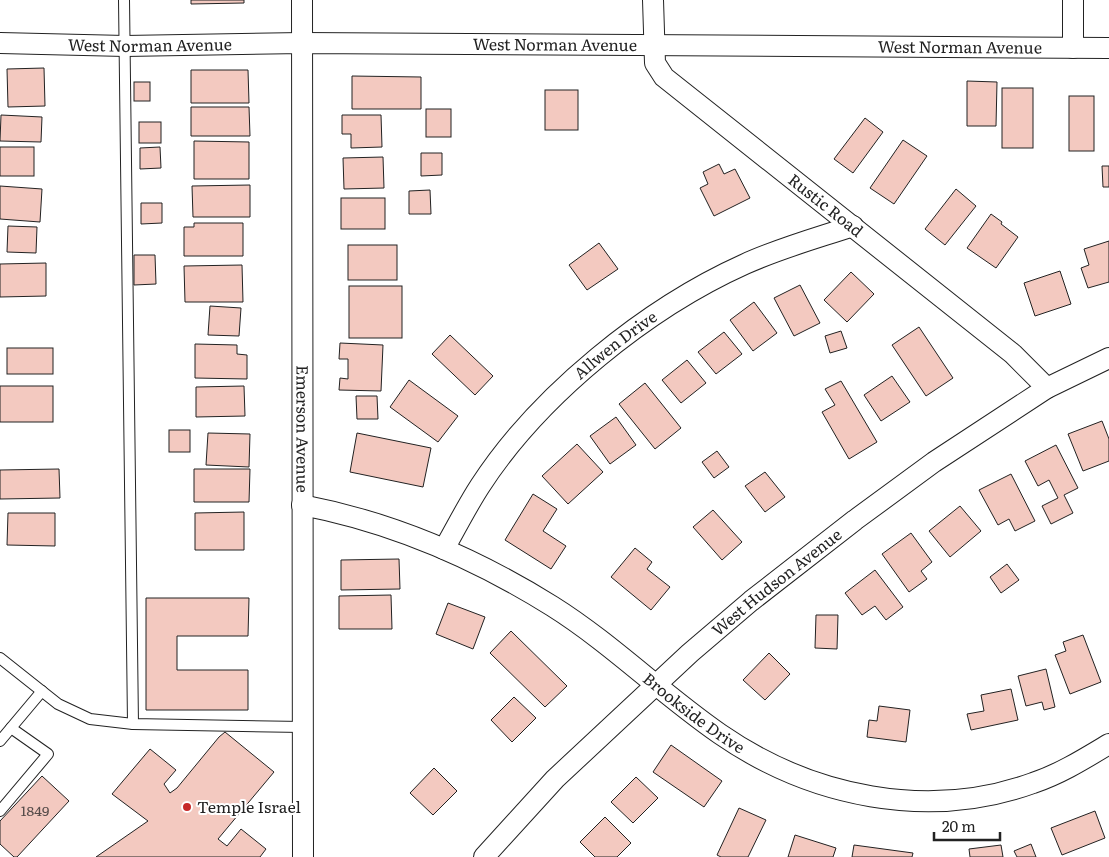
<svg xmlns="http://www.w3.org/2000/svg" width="1109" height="857" font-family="Literata,serif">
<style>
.building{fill:#f3c9c0;stroke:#222}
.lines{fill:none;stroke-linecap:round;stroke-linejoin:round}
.lane-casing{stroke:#222;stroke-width:12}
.street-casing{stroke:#222;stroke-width:22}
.lane{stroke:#fff;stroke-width:10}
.street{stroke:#fff;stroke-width:20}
.poi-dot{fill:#c62828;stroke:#fff;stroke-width:2}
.labels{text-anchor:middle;stroke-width:4;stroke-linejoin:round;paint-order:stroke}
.number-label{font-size:14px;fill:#564c4a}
.street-label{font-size:16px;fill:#222;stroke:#fff}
.poi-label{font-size:16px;fill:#222;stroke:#fff;text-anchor:start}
</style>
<rect width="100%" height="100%" fill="#fff"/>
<!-- building -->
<g class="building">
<polygon points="191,0 244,0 244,3 191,4"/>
<polygon points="44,68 45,106 8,107 7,69"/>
<polygon points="191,70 248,70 249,103 191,103"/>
<polygon points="352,76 421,77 421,109 352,109"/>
<polygon points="967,81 997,82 996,126 967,126"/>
<rect x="134" y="82" width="16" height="19"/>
<rect x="1002" y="88" width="31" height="60"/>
<rect x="545" y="90" width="33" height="40"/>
<rect x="1069" y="96" width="25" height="55"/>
<polygon points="191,107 249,107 250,136 191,136"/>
<rect x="426" y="109" width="25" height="28"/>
<polygon points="1,115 42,117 41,142 0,141"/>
<polygon points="342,115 381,115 382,147 351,148 351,134 342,134"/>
<polygon points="865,118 883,132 853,173 834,159"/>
<rect x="139" y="122" width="22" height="21"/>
<polygon points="903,140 927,156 894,204 870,188"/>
<polygon points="194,141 249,142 249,179 194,179"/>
<rect x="0" y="147" width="34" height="29"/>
<polygon points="160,147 161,168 140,169 140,148"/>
<polygon points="421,153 442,153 442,175 421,176"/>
<polygon points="383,157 384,188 344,189 343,158"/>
<polygon points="719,164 724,174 735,169 750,198 714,216 700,188 708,184 703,172"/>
<polygon points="1102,166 1109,166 1109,187 1103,187"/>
<polygon points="250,185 250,217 193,217 192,186"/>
<polygon points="0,186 42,189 40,222 0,219"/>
<polygon points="956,189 976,206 945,245 925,229"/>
<polygon points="430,190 431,214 409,214 409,191"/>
<rect x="341" y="198" width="44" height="31"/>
<polygon points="141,203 162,203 162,223 141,224"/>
<polygon points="991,214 1002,222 1001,224 1018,237 996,268 967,248"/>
<polygon points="194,223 243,223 243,256 184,256 184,227 194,227"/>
<polygon points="8,226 37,227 36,253 7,252"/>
<polygon points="1109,241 1109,282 1088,288 1081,268 1089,265 1084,249"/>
<polygon points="599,243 618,269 587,290 569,265"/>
<rect x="348" y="245" width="49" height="35"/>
<polygon points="134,255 155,255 156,284 134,285"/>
<polygon points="46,263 46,296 0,297 0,264"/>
<polygon points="242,265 243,302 185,302 184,266"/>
<polygon points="1060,271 1071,304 1035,316 1024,283"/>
<polygon points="851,272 874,294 847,322 824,300"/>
<polygon points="800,285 820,323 794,336 774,298"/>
<rect x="349" y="286" width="53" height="52"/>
<polygon points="754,302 777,333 753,351 730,320"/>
<polygon points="210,306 241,308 239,336 208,335"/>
<polygon points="919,327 953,378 926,396 892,345"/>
<polygon points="841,331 847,348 830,353 825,336"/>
<polygon points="724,332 742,354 716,374 698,352"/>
<polygon points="450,335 493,376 475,395 432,354"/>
<polygon points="340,343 383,345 381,391 339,390 340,378 348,379 348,359 339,359"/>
<polygon points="195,344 237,345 237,354 247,355 247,379 195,378"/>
<rect x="7" y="348" width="46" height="26"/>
<polygon points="687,360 706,383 681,403 662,380"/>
<polygon points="892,376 910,402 881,421 864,395"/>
<polygon points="409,380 458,416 438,442 390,407"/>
<polygon points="841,381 877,442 849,459 822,412 835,405 825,389"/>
<polygon points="645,383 681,428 655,449 619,404"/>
<rect x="0" y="386" width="53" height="36"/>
<polygon points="244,386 245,416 196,417 196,387"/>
<polygon points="356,396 377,396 378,419 357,419"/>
<polygon points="616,417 636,445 610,464 590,436"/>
<polygon points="1102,421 1109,439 1109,461 1083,471 1068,434"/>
<rect x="169" y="430" width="21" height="22"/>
<polygon points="208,433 250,434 249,467 206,465"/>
<polygon points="357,433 431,448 423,487 350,472"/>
<polygon points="577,444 603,472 568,504 542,476"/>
<polygon points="1056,445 1078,488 1064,495 1073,513 1051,524 1042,506 1058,498 1049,480 1038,486 1025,461"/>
<polygon points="717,451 729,467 714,478 702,462"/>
<polygon points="59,469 60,498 0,499 0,470"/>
<polygon points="194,469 250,469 249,502 194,502"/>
<polygon points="765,472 785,497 765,512 745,486"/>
<polygon points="1011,474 1035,521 1015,531 1009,519 998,525 979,490"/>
<polygon points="533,494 557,509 543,531 566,546 551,569 505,540"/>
<polygon points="960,506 981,531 950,557 929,531"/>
<polygon points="713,510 742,542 722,560 693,527"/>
<polygon points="244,512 244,550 195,550 195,513"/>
<polygon points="8,513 55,513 55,546 7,545"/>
<polygon points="911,533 932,562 921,571 927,579 909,592 882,554"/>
<polygon points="635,548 652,562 647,569 670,587 651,610 611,577"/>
<polygon points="399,559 400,589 341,590 341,560"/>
<polygon points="1007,564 1019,580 1001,593 990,577"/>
<polygon points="875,570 903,607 886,620 875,606 862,615 845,593"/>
<polygon points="391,595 392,629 339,629 339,596"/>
<polygon points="146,598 249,598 248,636 177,636 177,670 248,670 248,710 146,710"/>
<polygon points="448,603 485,617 473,649 436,634"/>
<polygon points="816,615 838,615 837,649 815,648"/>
<polygon points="511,631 567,686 545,707 490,653"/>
<polygon points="1083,635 1101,682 1070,694 1055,655 1066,651 1063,642"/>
<polygon points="769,653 790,674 765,700 743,680"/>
<polygon points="1046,669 1055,707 1044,710 1042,702 1026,706 1018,676"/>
<polygon points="1011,689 1018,720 971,730 967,714 984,711 981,695"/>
<polygon points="514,697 536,718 512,742 491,720"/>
<polygon points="879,706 910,710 906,742 867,737 869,720 877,721"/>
<polygon points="225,732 274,772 218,839 227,846 241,829 266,849 260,857 96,857 148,821 112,794 150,749 176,770 164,784 170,793 177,788 219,737"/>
<polygon points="671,745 722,781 704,807 653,772"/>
<polygon points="434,768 457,791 433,815 410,793"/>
<polygon points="42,776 69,801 17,857 14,857 0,844 0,821"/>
<polygon points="636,777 658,798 633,823 611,802"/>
<polygon points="739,808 766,820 748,857 721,857 717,855"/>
<polygon points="1095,811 1105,838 1062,855 1051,828"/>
<polygon points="605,817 631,843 617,857 595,857 580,842"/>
<polygon points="795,835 836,848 833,857 788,857"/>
<polygon points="1031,844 1036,857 1017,857 1014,851"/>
<polygon points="854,845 913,853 912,857 852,857"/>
<polygon points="1001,845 1003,857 970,857 969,849"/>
</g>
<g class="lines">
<defs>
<g id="lane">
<polyline points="124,0 133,724"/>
<polyline points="0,658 58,704 90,719 133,724 303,727"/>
<polyline points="0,741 42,691"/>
<polyline points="0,811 48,754 11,728"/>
</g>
<g id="street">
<path id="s1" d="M 302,0 L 303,857"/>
<path id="s2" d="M 653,0 L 655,63 L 664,77 L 1013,354 L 1047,388"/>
<polyline points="1073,0 1073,48"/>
<path id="s3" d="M 0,43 L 125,46 L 302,43 L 1109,48"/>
<path id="s4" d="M 302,505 C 391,522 475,558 552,606 C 611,643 662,694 720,734 C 811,797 928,821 1033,783 C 1060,774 1084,759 1109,744"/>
<path id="s5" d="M 444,549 C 456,528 467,506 480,486 C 539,395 647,308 745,264 C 780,248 817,238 853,226"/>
<path id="s6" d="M 484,857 L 555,779 L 690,653 L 751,601 L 855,520 L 934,462 L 1047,388 L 1109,358"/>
</g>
</defs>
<!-- lane casing -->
<use href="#lane" class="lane-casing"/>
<!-- street casing -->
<use href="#street" class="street-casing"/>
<!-- lane -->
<use href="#lane" class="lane"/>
<!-- street -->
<use href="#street" class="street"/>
</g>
<!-- markers -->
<circle class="poi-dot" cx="187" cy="807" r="5"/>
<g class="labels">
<!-- number labels -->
<g class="number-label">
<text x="35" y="816">1849</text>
</g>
<!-- street labels -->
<g class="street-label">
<text dy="6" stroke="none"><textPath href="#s3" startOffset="150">West Norman Avenue</textPath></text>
<text dy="6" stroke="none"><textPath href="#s3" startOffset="555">West Norman Avenue</textPath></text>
<text dy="6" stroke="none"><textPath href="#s3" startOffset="960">West Norman Avenue</textPath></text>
<text dy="6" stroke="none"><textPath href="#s2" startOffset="286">Rustic Road</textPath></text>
<text dy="6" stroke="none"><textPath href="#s5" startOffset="269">Allwen Drive</textPath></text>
<text dy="6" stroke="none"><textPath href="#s1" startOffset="429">Emerson Avenue</textPath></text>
<text dy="6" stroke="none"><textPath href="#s6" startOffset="402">West Hudson Avenue</textPath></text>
<text dy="6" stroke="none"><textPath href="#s4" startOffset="449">Brookside Drive</textPath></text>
</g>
<!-- poi labels -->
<g class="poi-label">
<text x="197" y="813">Temple Israel</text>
</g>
</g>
<!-- scale -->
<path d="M934 832v8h66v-8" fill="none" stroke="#222222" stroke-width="2.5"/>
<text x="942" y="832" font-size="15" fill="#222222" stroke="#ffffff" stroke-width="4" paint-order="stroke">20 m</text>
</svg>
